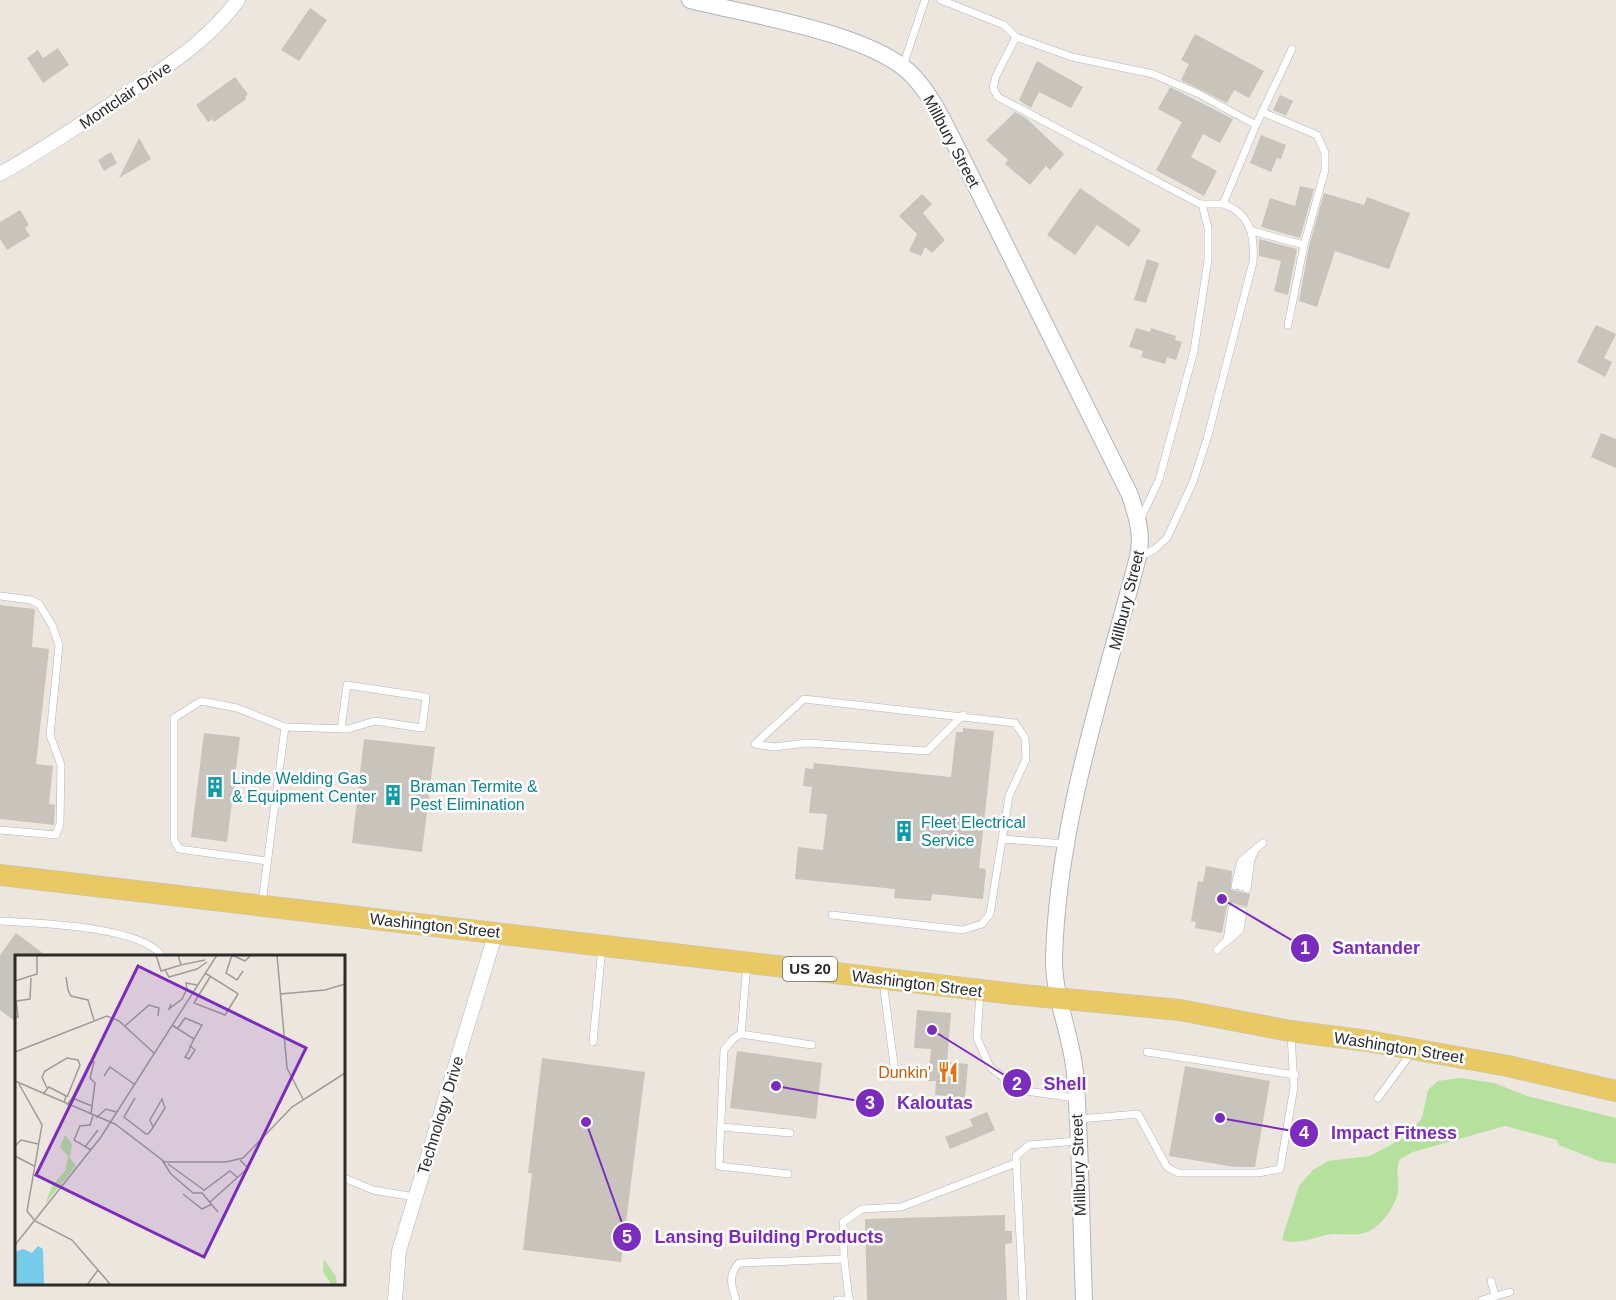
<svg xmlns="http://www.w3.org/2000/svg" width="1616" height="1300" font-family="Arial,sans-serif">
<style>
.green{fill:#b5e09d}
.building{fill:#c8c4bc}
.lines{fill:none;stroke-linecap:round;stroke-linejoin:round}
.service-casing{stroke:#b1b4be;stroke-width:8}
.minor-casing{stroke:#b1b4be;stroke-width:15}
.tertiary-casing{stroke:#b1b4be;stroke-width:18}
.primary-casing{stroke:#c4c4c4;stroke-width:22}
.service{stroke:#fff;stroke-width:7}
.minor{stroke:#fff;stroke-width:14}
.tertiary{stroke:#fff;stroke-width:16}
.primary{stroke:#e9c965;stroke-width:21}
.labels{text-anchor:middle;stroke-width:5;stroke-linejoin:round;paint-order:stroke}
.shield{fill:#fff;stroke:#6b6b6b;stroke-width:1.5}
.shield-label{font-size:15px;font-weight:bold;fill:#2b2b2b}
.street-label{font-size:16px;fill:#2b2b2b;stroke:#fff}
.culture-label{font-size:16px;fill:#0d838f;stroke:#fff;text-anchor:start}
.food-label{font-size:16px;fill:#c56008;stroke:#fff;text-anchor:end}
.inset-road{fill:none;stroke:#9f9b96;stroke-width:1.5}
.view{fill:#7b2cbf;fill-opacity:0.15;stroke:#7b2cbf;stroke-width:3}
.inset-edge{fill:none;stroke:#2b2b2b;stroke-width:3}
.leader{fill:none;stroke:#7b2cbf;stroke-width:2}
.callout-dot{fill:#7b2cbf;stroke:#fff;stroke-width:2}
.mark-label{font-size:18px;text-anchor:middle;font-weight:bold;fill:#fff}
.callout-label{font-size:18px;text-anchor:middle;font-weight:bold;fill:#7b2cbf;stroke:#fff;stroke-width:5;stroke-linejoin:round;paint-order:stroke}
</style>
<rect width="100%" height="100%" fill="#ece6de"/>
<!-- green -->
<path class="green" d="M 1460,1078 L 1494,1083 L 1527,1096 L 1616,1118 L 1616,1164 L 1599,1161 L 1559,1145 L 1557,1140 L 1505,1126 L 1413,1152 L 1400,1159 C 1395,1169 1399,1180 1398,1191 C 1396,1206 1379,1230 1364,1233 C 1349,1237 1336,1231 1322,1236 C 1312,1239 1290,1246 1282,1239 L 1299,1186 L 1313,1170 L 1328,1161 L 1370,1156 L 1407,1136 L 1422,1118 L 1428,1090 L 1438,1081 Z"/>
<!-- building -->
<g class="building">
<polygon points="310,8 327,20 299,61 281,50"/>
<polygon points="1195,34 1264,71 1249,98 1234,90 1227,103 1181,80 1189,64 1181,60"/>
<polygon points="58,48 69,65 43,83 27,58 38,50 43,58"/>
<polygon points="1037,61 1083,87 1071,108 1039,92 1031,108 1019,100"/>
<polygon points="235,77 248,94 245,97 246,99 214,122 212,119 208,122 196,105"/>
<polygon points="1170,87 1233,119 1220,143 1203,134 1191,157 1217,171 1204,196 1156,170 1182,122 1158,109"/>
<polygon points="1280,95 1293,101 1286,116 1273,110"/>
<polygon points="1015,112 1026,118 1064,154 1050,170 1046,166 1030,185 1005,164 1008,160 986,140"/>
<polygon points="1261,135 1286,145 1281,159 1277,158 1271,172 1250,163"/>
<polygon points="139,138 151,159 119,178"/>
<polygon points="111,152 117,163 104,171 98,160"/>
<polygon points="1300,186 1314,189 1300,238 1261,227 1270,198 1295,206"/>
<polygon points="1080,188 1141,230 1129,247 1097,225 1075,255 1047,235"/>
<polygon points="1324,193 1364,205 1367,197 1410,213 1389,269 1335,251 1317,307 1299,301 1309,246"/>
<polygon points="922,194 932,204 923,213 945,240 932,253 925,247 921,256 909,251 917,234 899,216"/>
<polygon points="20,210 29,225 25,228 30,236 7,250 0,239 0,222"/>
<polygon points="1259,239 1297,249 1288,295 1274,291 1281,261 1259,256"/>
<polygon points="1147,259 1159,263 1146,303 1134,300"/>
<polygon points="1596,325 1616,334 1604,358 1612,362 1605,377 1577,362"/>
<polygon points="1136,328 1150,332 1151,328 1176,336 1175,340 1182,342 1176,360 1167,357 1165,364 1141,357 1143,351 1129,347"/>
<polygon points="1601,433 1616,439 1616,468 1591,457"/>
<polygon points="0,605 35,609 32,647 49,649 36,764 53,766 49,804 55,805 54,825 0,819"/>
<polygon points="963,728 994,731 979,868 986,869 983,899 932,894 931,901 894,898 895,889 795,879 798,847 823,850 827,814 809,813 812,787 803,786 805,768 813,769 814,763 951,777 956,732 963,732"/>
<polygon points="204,733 240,737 227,842 191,837"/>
<polygon points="364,739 435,747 422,852 352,843"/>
<polygon points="1206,866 1232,871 1231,890 1250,894 1247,907 1232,903 1227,906 1222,933 1195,928 1196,922 1191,921 1198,881 1203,882"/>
<polygon points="16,933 48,957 16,957 16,1022 0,1010 0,955"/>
<polygon points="917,1010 951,1013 947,1062 968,1064 965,1098 935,1095 936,1081 928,1081 931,1049 914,1048"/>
<polygon points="737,1051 822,1063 816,1119 730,1108"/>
<polygon points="542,1058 645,1072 621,1262 523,1250 532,1173 528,1173"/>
<polygon points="1185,1066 1270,1081 1255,1167 1235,1167 1169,1156"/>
<polygon points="987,1112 995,1130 950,1149 945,1137 973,1126 970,1119"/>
<polygon points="1005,1215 1005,1231 1012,1231 1012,1243 1005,1244 1007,1300 867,1300 865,1219"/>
</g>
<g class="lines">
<defs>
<g id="service">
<polyline points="941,0 1004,25 1016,37 1072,57 1153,74 1197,93 1256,125"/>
<polyline points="1016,37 996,76 993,88 998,97 1200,204 1223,204"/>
<polyline points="903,66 925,0"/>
<polyline points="1262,112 1317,135 1325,153 1325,170 1304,245 1288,325"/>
<polyline points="1252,231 1304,245"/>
<polyline points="1140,520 1159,480 1194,351 1208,260 1208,228 1202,204"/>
<path d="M 1139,557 L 1155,549 L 1167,538 L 1193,482 L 1207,439 L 1253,262 C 1255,235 1250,213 1223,204 L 1256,125 L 1292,49"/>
<polyline points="0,596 31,600 39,604 52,625 59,645 50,735 61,765 60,824 56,835 0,830"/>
<polyline points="1003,839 1066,844"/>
<polyline points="267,861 179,849 174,840 174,718 201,701 237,708 285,727"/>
<polyline points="1235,886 1241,861 1263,843"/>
<polyline points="1241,887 1247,858"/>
<polyline points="1247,889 1251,859 1256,848"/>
<polyline points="262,903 285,727 348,729 375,721 422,728 426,697 347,685 341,729"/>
<polyline points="832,915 963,930 982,924 990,914 1009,796 1026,759 1025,738 1015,723 804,699 755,744 774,747 807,743 927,751 963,715"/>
<path d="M 0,921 C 36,923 141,926 162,956"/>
<polyline points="1233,936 1238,910"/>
<polyline points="1225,943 1240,930 1243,911"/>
<polyline points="1217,950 1227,940 1232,909"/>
<polyline points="747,964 741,1034 734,1038 724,1050 719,1166 788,1174"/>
<polyline points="883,982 895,1072"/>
<polyline points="980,992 977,1038 990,1067 1019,1090 1075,1098"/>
<polyline points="741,1034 812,1045"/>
<polyline points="593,1042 602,947"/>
<polyline points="1147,1052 1295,1075"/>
<polyline points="1378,1098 1412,1052"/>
<polyline points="1079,1119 1138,1114 1167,1167 1178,1173 1258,1173 1280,1169 1294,1087 1291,1034"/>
<polyline points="721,1127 790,1133"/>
<polyline points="344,1178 373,1190 415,1197"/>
<polyline points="844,1259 849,1299"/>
<polyline points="1491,1281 1495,1296"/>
<path d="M 736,1300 C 731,1285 728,1275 739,1263 L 844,1259 L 843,1222 L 862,1209 L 901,1207 L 1016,1163"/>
<polyline points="837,1300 850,1300"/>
<polyline points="1023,1300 1016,1156 1029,1145 1077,1141"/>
<polyline points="1482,1300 1510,1292"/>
</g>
<g id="minor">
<path d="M 0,174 C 43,150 84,122 125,95 C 167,66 208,41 238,0"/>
<polyline points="395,1300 399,1251 496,932"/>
</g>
<path id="tertiary" d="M 690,0 C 749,15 873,33 913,76 C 932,96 945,125 958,150 L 1130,495 C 1137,517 1143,534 1138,557 C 1104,687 1058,821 1054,957 C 1053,996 1071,1033 1075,1073 C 1081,1148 1081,1225 1084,1300"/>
<polyline id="primary" points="0,875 1014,994 1180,1010 1290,1031 1368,1041 1508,1066 1616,1091"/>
</defs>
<!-- service casing -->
<use href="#service" class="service-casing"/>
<!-- minor casing -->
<use href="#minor" class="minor-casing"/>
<!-- tertiary casing -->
<use href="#tertiary" class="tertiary-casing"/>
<!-- primary casing -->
<use href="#primary" class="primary-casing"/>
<!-- service -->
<use href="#service" class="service"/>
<!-- minor -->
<use href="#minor" class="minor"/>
<!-- tertiary -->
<use href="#tertiary" class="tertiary"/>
<!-- primary -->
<use href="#primary" class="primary"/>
</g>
<!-- icons -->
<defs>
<symbol id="building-bare" viewBox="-9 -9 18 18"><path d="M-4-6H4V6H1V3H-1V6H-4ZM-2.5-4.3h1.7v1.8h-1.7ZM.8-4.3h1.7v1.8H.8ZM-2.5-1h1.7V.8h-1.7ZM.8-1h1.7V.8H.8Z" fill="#0f9aa8" stroke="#fff" stroke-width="2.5" paint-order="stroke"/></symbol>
<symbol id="restaurant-bare" viewBox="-9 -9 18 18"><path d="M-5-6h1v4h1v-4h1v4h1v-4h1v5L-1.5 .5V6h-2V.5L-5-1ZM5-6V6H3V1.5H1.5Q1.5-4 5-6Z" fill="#e8710a" stroke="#fff" stroke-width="2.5" paint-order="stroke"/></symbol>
</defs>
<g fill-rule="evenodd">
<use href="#building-bare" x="200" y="772" width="30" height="30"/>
<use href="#building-bare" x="378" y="780" width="30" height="30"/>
<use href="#building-bare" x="889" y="816" width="30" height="30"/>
<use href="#restaurant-bare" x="933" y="1057" width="30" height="30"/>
</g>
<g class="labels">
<!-- shield labels -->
<rect class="shield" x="783" y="957" width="54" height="24" rx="4.5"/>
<g class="shield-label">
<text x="810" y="974">US 20</text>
</g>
<!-- street labels -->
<g class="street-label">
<text transform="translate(125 95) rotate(-34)" y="6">Montclair Drive</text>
<text transform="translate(952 141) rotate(62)" y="6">Millbury Street</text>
<text transform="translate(1126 600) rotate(-76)" y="6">Millbury Street</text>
<text transform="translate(435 925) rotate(6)" y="6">Washington Street</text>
<text transform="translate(917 983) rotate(7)" y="6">Washington Street</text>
<text transform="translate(1399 1047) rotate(9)" y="6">Washington Street</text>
<text transform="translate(440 1115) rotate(-73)" y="6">Technology Drive</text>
<text transform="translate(1078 1165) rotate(-92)" y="6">Millbury Street</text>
</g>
<!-- culture labels -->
<g class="culture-label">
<text x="232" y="784">Linde Welding Gas<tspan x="232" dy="18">&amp; Equipment Center</tspan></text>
<text x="410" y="792">Braman Termite &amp;<tspan x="410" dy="18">Pest Elimination</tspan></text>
<text x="921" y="828">Fleet Electrical<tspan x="921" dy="18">Service</tspan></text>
</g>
<!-- food labels -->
<g class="food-label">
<text x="931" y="1078">Dunkin'</text>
</g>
</g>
<!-- overview -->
<g transform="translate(15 955)">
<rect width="330" height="330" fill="#ece6de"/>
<path d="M 50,180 L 57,189 L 55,203 L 61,211 L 30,249 L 37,231 L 50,216 L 53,201 L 45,192 ZM 309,304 L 321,322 L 322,330 L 317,330 L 308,317 Z" fill="#b5e09d"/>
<path d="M 23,291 L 28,294 L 29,330 L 0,330 L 0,297 L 8,294 L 17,298 Z" fill="#76cbe8"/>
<path class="inset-road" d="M 141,0 L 146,16 L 166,10M 163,0 L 166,10 L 190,5M 217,0 L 211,18 L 222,25 L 228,16M 217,0 L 230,6 L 236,0M 262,0 L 272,113 L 288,144M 150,15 L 154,22 L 182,14 L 192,7M 190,18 L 222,38 L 223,39 L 210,60 L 179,48 L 195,22M 51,22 L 53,35 L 56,41 L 73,45 L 79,65M 0,26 L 22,19 L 22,0M 265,39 L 310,35 L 330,29M 1,46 L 15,44 L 16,23M 156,49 L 154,54 L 167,44 L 172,34 L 171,28 L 182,30M 0,62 L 3,62 L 1,46M 157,70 L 179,84 L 175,92 L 174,96 L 170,102 L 174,104 L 180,95 L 175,91M 110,71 L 134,50 L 144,53 L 143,61M 163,73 L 170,63 L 187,70 L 179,84M 0,97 L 92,61 L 104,66 L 139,98M 89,121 L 95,112 L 119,129M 0,126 L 100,169 L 150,207 L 211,207 L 228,203 L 277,152 L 330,118M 4,129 L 27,170 L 12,256 L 20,266 L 57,285 L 96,330M 32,133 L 27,122 L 30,116 L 52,103 L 63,105 L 65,110 L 52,142M 28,139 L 34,132 L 51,141 L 49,148M 57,143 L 75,107 L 79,107 L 75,123 L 80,128 L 77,151M 120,143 L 109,162 L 131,179 L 133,179 L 137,174 L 150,153 L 147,144 L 135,165 L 138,172M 52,150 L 57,143 L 77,151 L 76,160M 81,163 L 91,154 L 101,157M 0,191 L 6,185 L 23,189M 70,192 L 83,175M 76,195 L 59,185 L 65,171 L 75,170 L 78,161M 0,201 L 19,211M 147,205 L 156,219 L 178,238 L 187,238 L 203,257M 153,209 L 189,235M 188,236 L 215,216 L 222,222M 168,239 L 187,254 L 197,249M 195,247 L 233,213 L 225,205M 0,290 L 86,182 L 202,0M 72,330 L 83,315"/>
<path class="view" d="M 123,11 L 291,93 L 189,302 L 21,220 Z"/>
<rect width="330" height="330" class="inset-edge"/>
</g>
<!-- callouts -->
<path class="leader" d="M1222 899L1305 948M932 1030L1017 1083M776 1086L870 1103M1220 1118L1304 1133M586 1122L627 1237"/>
<g class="callout-dot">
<circle cx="1222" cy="899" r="6"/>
<circle cx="932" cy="1030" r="6"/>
<circle cx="776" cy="1086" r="6"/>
<circle cx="1220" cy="1118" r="6"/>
<circle cx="586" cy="1122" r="6"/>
<circle cx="1305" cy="948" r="15"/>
<circle cx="1017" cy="1083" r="15"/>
<circle cx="870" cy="1103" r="15"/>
<circle cx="1304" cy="1133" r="15"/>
<circle cx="627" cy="1237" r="15"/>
</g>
<g class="mark-label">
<text x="1305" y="954">1</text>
<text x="1017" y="1090">2</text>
<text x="870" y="1109">3</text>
<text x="1304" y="1139">4</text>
<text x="627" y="1243">5</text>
</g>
<g class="callout-label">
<text x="1376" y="954">Santander</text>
<text x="1065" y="1090">Shell</text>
<text x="935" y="1109">Kaloutas</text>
<text x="1394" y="1139">Impact Fitness</text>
<text x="769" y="1243">Lansing Building Products</text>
</g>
</svg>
